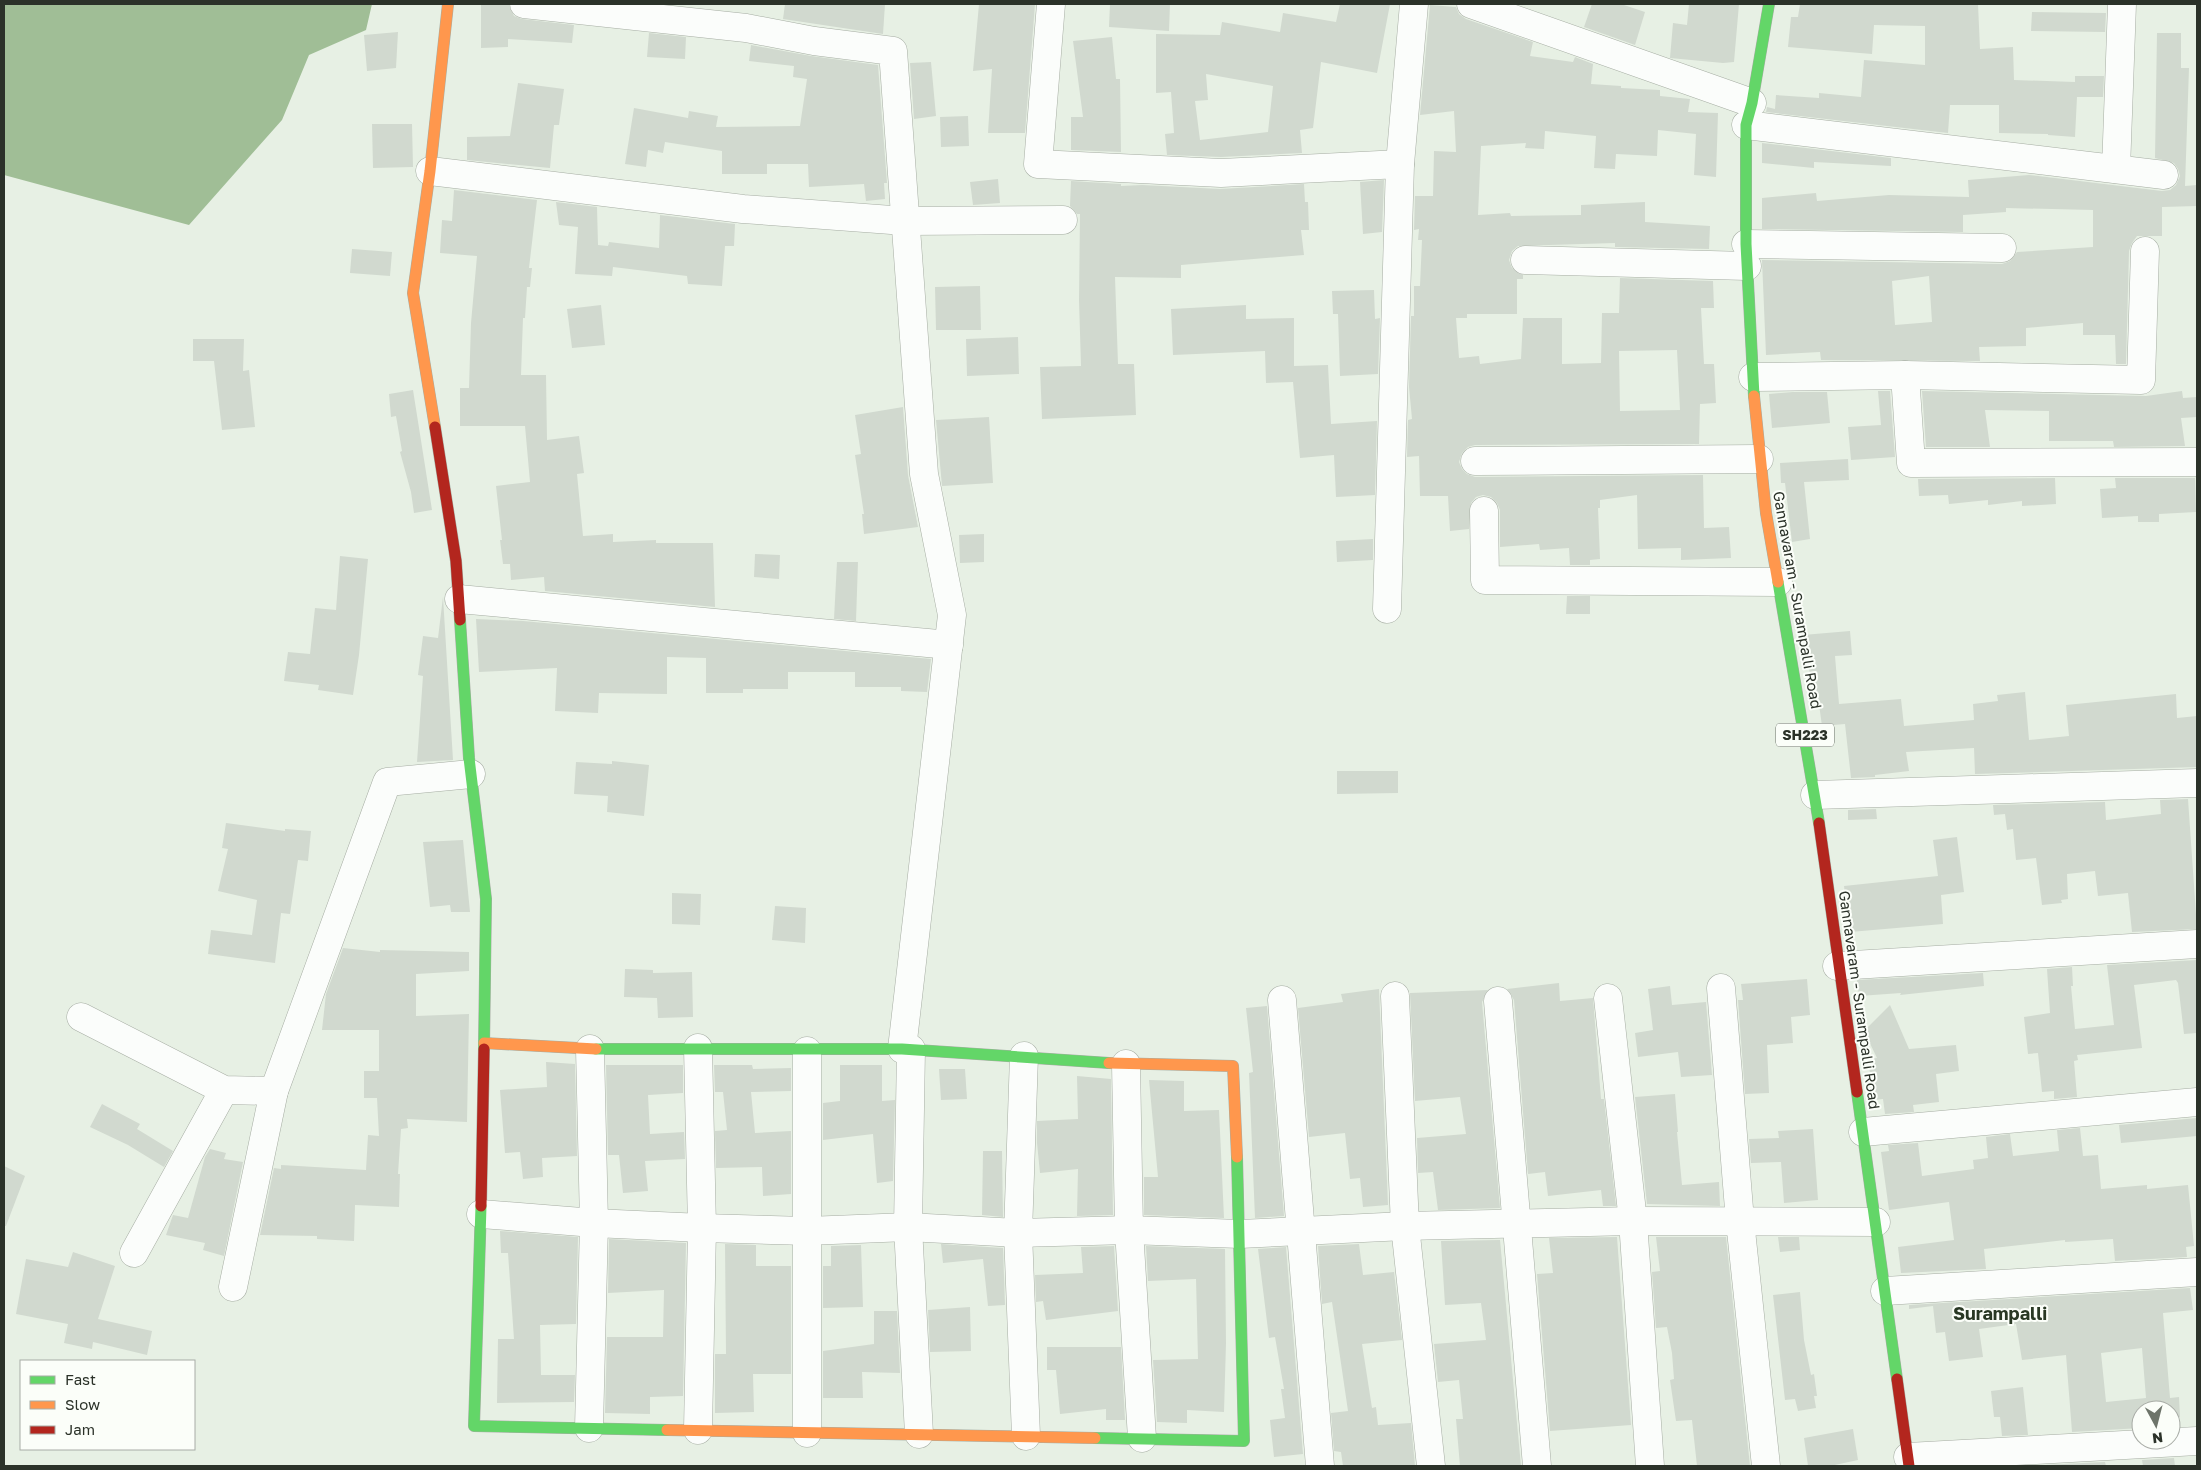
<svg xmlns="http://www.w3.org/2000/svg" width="2201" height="1470" font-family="'Golos Text',sans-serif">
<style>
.water{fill:#a0be96}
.building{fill:#d1d9cf;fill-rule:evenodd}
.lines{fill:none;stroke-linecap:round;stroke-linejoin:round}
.street-casing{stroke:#a6ada3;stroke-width:29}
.fast-casing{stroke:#a6ada3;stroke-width:12}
.slow-casing{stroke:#a6ada3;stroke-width:12}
.jam-casing{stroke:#a6ada3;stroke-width:12}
.street{stroke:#fbfdfb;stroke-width:28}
.fast{stroke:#63d668;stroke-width:11}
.slow{stroke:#ff974d;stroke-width:11}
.jam{stroke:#b3261e;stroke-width:11}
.labels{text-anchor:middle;stroke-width:4;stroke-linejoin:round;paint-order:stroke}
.shield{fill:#fbfef9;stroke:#696f67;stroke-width:1}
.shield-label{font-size:14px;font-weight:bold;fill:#2b3229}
.street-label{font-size:15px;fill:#2b3229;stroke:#fbfef9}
.quarter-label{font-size:18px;font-weight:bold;fill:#293824;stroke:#fbfef9}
</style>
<rect width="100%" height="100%" fill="#e7f0e4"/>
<!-- water -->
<polygon class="water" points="4,4 372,4 366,30 309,55 282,120 189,225 4,175"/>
<!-- building -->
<g class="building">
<polygon points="785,4 885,4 883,34 783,19"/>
<polygon points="979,4 1035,4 1025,133 988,133 992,69 973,71"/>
<polygon points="1110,4 1170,4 1169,31 1109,27"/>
<path d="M 1340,4 L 1390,4 L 1377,73 L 1321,62 L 1313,128 L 1300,130 L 1302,153 L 1221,157 L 1167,155 L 1165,134 L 1174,133 L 1171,92 L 1156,93 L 1156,34 L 1220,35 L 1222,22 L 1280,32 L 1283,13 L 1336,22 ZM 1206,74 L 1273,86 L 1268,132 L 1200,140 L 1195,101 L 1208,100 Z"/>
<polygon points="1592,4 1621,4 1645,12 1635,45 1584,27"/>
<polygon points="1689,4 1739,4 1734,62 1723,63 1670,58 1673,23 1687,25"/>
<polygon points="1800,4 1978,4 1980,49 2013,47 2014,80 2075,82 2075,76 2104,76 2103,97 2077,97 2075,137 2048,135 2048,134 1999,133 1999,105 1950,105 1948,133 1766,112 1767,107 1775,109 1776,95 1819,98 1819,93 1861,97 1864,60 1925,65 1925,26 1874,25 1872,54 1788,47 1791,17 1798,17"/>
<polygon points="481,5 509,5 514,16 522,19 574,25 572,43 508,39 508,47 481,48"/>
<path d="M 1430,5 L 1456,7 L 1459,14 L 1466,19 L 1533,42 L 1530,56 L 1573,62 L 1575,57 L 1593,64 L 1591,84 L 1621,86 L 1621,88 L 1660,90 L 1660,96 L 1690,99 L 1688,112 L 1718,113 L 1716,177 L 1694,175 L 1696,134 L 1658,130 L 1657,156 L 1616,154 L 1615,169 L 1594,168 L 1596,136 L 1545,131 L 1544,149 L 1525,148 L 1526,143 L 1481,146 L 1478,215 L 1510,213 L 1511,216 L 1581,215 L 1581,205 L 1645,202 L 1645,222 L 1710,226 L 1709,249 L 1615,247 L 1615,243 L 1518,246 L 1512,251 L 1509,260 L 1512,268 L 1523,275 L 1523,279 L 1517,279 L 1517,314 L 1467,314 L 1467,318 L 1456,318 L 1459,358 L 1479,356 L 1480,364 L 1521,359 L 1523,318 L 1562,318 L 1562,364 L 1601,363 L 1602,313 L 1619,313 L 1620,278 L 1713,281 L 1714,308 L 1701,308 L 1704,364 L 1714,364 L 1716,403 L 1700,404 L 1699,444 L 1475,445 L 1468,447 L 1462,453 L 1459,462 L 1462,469 L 1467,474 L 1475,477 L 1703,475 L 1704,528 L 1729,527 L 1731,558 L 1681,560 L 1681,548 L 1638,549 L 1637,495 L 1600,500 L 1600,508 L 1598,508 L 1600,559 L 1590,560 L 1590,565 L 1570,565 L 1569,548 L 1540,550 L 1539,544 L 1500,547 L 1500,510 L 1497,503 L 1491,497 L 1483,495 L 1476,497 L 1471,503 L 1469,529 L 1450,531 L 1448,496 L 1420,496 L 1419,456 L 1407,457 L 1408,420 L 1412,419 L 1409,387 L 1411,316 L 1414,316 L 1414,286 L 1420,286 L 1422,240 L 1418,240 L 1419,229 L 1414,230 L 1415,196 L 1433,196 L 1434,151 L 1456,152 L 1454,111 L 1420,115 ZM 1677,350 L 1680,410 L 1620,411 L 1619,351 Z"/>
<polygon points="2032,12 2106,13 2105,32 2031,31"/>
<polygon points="398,32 396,68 367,71 364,35"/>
<polygon points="649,33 686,37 685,59 647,57"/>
<path d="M 2157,33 L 2181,33 L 2181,68 L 2189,68 L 2185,186 L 2197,185 L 2197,206 L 2162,207 L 2162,236 L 2137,236 L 2132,243 L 2129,251 L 2126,364 L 2116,364 L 2115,335 L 2083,335 L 2083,323 L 2026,328 L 2026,346 L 1979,347 L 1980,361 L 1821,360 L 1820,352 L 1766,355 L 1762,260 L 2002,264 L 2010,261 L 2017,252 L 2093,247 L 2093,210 L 2006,208 L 2006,212 L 1963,215 L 1963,232 L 1762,229 L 1762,198 L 1816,193 L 1817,201 L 1889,195 L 1969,197 L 1968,180 L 2029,175 L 2162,191 L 2170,190 L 2176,185 L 2180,176 L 2178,169 L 2174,163 L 2155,158 ZM 1929,276 L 1932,322 L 1895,325 L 1892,281 Z"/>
<polygon points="1112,37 1116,79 1120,79 1121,152 1071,150 1071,117 1083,117 1073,41"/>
<polygon points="751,45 811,56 878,65 887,183 884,183 885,199 866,201 864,184 809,187 808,164 767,164 767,174 722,174 722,151 665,142 663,153 648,150 646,167 625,164 634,108 688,118 689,111 718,116 716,127 800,126 807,79 793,77 794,66 749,61"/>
<polygon points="931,62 936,116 914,119 910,63"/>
<polygon points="518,83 564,89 559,125 554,125 550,168 467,160 467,137 510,136"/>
<polygon points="968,116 969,146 941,147 940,117"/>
<polygon points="372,124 412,124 413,167 373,168"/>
<polygon points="1762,143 1891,158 1891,166 1814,162 1814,168 1762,163"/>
<polygon points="998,179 1000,203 973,205 970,182"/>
<polygon points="1384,180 1382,232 1363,234 1360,182"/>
<polygon points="1071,181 1121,184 1121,186 1142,185 1220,189 1304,184 1305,202 1308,202 1309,230 1301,230 1304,255 1181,265 1181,278 1115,277 1118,364 1134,364 1136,415 1042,419 1040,367 1081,366 1079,300 1080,214 1077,214 1070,206"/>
<polygon points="454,190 537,200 529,268 532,268 530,287 527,287 525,318 523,318 521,375 546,375 547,440 579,436 584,473 577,474 583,536 613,534 613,542 656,540 656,543 713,543 715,607 545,591 544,577 511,580 510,564 503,564 500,540 502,540 496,486 530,482 525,426 460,426 460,388 469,388 471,323 477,256 440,253 442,220 452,221"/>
<polygon points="556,202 597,207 598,245 608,246 609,242 659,248 660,215 735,224 734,246 725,246 722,286 688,284 687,276 613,267 612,276 575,274 578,227 559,225"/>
<polygon points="352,249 392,252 390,276 350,273"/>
<polygon points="980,286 981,330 936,330 935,287"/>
<polygon points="1374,290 1375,319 1380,318 1378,374 1340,376 1338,314 1333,314 1332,291"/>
<polygon points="601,305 605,345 572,348 567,309"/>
<polygon points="1246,305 1246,319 1294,318 1294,366 1328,365 1331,424 1377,421 1375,495 1336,497 1334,455 1300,458 1293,382 1266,383 1265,351 1173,355 1171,309"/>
<polygon points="1018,337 1019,374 967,376 966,339"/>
<polygon points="193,339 244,339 243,371 249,370 255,427 222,430 214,361 193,361"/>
<polygon points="413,390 432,510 414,513 411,492 400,452 402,451 396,416 391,417 389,394"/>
<polygon points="1878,391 1890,391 1895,457 1851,460 1848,427 1881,425"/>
<polygon points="1922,391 2146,396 2182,391 2183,398 2197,397 2197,417 2181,418 2185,446 2114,447 2113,441 2049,441 2049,411 1985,410 1990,447 1926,447"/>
<polygon points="1793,392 1827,392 1830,423 1772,428 1769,394"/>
<polygon points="903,407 908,475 918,527 864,534 862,514 864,514 855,455 861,454 855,415"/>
<polygon points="989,417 993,483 942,486 936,420"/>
<polygon points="1848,459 1849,480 1804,482 1810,539 1792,542 1785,483 1781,483 1780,463"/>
<polygon points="2055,478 2056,504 2022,506 2022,501 1988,505 1988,500 1949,504 1948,495 1919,496 1918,479"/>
<polygon points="2115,478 2195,478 2196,512 2159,514 2159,522 2138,522 2138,516 2102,518 2100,489 2116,488"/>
<polygon points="984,534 984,562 960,563 959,535"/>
<polygon points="1373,539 1373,560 1337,562 1336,541"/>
<polygon points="755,554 780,555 779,579 754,577"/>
<polygon points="340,556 368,559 359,655 353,695 318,690 319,685 284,681 288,652 310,654 315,608 336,610"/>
<polygon points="837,562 858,562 856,621 834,619"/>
<polygon points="1567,596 1590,596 1590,614 1566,614"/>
<polygon points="443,597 453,760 417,762 423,676 418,675 423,636 438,638"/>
<polygon points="476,619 523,621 931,659 927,692 901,691 901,687 855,687 855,672 788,672 788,689 743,689 743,693 706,693 706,658 667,657 667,694 599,693 598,713 555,711 557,668 479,672"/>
<polygon points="1850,631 1852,655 1835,656 1839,704 1901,699 1904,726 1974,720 1973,704 1998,701 1997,695 2025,692 2029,740 2069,736 2066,705 2176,694 2177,718 2197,716 2197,767 1975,774 1974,748 1906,752 1909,771 1875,775 1875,777 1851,778 1845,724 1822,726 1818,697 1814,697 1803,635"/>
<polygon points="612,761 649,765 644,816 607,812 608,796 574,794 576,762 612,764"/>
<polygon points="1337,771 1398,771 1398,793 1337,794"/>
<polygon points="2188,799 2197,929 2132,932 2128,893 2098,896 2095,871 2067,874 2068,899 2061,900 2062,903 2042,905 2036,858 2016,860 2013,829 2007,830 2005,814 1994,815 1993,805 2105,802 2106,820 2161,814 2160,800"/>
<polygon points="1876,809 1877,819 1848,820 1848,810"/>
<polygon points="226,823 285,831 285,829 311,831 308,861 298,860 290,914 281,913 275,963 208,954 211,930 252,935 257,900 218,891 228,849 222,848"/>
<polygon points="1957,837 1964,892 1941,895 1943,924 1850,932 1844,886 1938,876 1933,840"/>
<polygon points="463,840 470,912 451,912 450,905 430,907 423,842"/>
<polygon points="672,893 701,894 700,925 672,924"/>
<polygon points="775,906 806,908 805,943 772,940"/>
<polygon points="343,948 380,952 380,950 469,952 469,971 416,974 416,1016 469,1014 467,1122 407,1119 408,1128 401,1129 398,1174 400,1174 399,1207 355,1205 354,1241 317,1239 317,1236 260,1235 274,1168 281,1169 281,1165 366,1170 368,1135 379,1136 377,1098 364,1098 364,1071 379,1071 379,1030 322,1030 326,994"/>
<polygon points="2197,960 2197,1033 2184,1034 2178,983 2176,980 2134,985 2142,1048 2077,1055 2078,1060 2074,1061 2077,1097 2054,1099 2054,1091 2042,1092 2038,1053 2028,1054 2024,1017 2050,1013 2047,969 2072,967 2073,986 2071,986 2075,1029 2114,1025 2107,965"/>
<polygon points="625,969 653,970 653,973 692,972 693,1017 658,1018 657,998 624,997"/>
<polygon points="1983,973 1984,986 1900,995 1901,993 1859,996 1857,980"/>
<polygon points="1807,979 1810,1015 1791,1017 1793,1043 1767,1045 1769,1093 1745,1094 1738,1000 1743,1000 1741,984"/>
<polygon points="1559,983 1560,1001 1593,998 1601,1099 1604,1099 1616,1206 1603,1206 1601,1190 1548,1196 1545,1172 1528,1174 1514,1000 1507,989"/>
<polygon points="1670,986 1672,1005 1706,1002 1712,1075 1681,1077 1678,1052 1638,1057 1635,1033 1653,1030 1648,989"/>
<polygon points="1379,989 1388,1205 1363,1207 1360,1178 1350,1179 1345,1133 1309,1137 1298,1008 1343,1002 1341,994"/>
<polygon points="1488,990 1482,1002 1500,1208 1438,1210 1433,1172 1418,1173 1417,1138 1466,1134 1460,1097 1415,1101 1410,993"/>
<polygon points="1890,1005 1909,1049 1956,1045 1959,1071 1936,1074 1939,1102 1913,1105 1914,1112 1885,1114 1883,1099 1874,1100 1868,1059 1877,1058 1864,1031"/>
<polygon points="1267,1006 1284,1216 1255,1218 1249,1073 1253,1072 1246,1008"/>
<polygon points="546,1062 575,1064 577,1156 542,1158 543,1177 523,1179 520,1152 505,1153 500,1090 547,1087"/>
<polygon points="606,1065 683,1065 683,1093 648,1095 650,1134 684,1132 685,1159 645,1161 648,1191 623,1193 619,1155 608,1155"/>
<polygon points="714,1065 752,1065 753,1069 791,1068 791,1091 751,1092 755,1133 791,1131 791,1194 763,1196 762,1167 716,1168 715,1131 727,1130 723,1092 715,1092"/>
<polygon points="840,1065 882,1065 882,1101 895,1100 893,1181 877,1183 873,1134 823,1140 823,1103 840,1101"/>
<polygon points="939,1069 965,1069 967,1099 941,1100"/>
<polygon points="1077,1076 1111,1079 1113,1215 1077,1216 1078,1169 1040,1173 1037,1143 1037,1121 1078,1119"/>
<polygon points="1149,1080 1184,1081 1184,1111 1219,1110 1224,1218 1144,1215 1144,1177 1158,1177"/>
<polygon points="1675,1094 1678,1132 1677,1132 1682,1185 1719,1182 1720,1206 1647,1204 1635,1097"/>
<polygon points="102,1104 140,1124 137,1129 173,1151 164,1167 128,1145 90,1127"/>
<polygon points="2197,1118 2197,1136 2121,1143 2119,1125"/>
<polygon points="2080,1128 2083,1156 2098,1155 2101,1189 2147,1185 2147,1189 2188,1185 2194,1246 2186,1247 2187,1257 2115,1261 2113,1239 2065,1242 2065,1240 1984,1249 1986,1269 1901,1273 1898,1247 1954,1240 1949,1202 1889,1210 1881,1152 1889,1151 1888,1145 1918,1143 1922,1176 1974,1169 1973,1160 1988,1158 1986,1137 2010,1134 2013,1156 2059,1151 2057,1130"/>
<polygon points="1813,1129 1818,1200 1784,1203 1781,1162 1751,1163 1749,1139 1779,1138 1778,1131"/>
<polygon points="210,1149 226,1153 224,1159 243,1162 224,1256 203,1250 205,1243 166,1235 173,1215 188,1218 205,1157"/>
<polygon points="983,1151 1002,1151 1003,1217 982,1215"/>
<polygon points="4,1166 25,1176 6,1226 4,1226"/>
<polygon points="500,1231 578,1237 576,1324 540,1325 541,1375 575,1375 574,1402 497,1403 498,1339 514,1339 508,1253 501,1253"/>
<polygon points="1617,1237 1631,1425 1550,1431 1537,1274 1553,1273 1549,1238"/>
<polygon points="1656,1237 1726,1237 1750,1466 1697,1466 1692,1420 1676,1421 1670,1380 1674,1379 1672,1353 1667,1327 1656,1328 1652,1272 1660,1271"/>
<polygon points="1778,1237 1799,1237 1800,1250 1780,1252"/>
<polygon points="609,1239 686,1243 683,1396 650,1397 650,1414 605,1413 607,1337 663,1337 664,1290 608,1293"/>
<polygon points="1500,1240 1521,1466 1460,1466 1456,1419 1463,1419 1459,1380 1438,1382 1434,1344 1486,1340 1481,1303 1445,1305 1441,1241"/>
<polygon points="725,1244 756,1245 756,1266 791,1266 791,1374 753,1374 754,1412 715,1413 715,1354 726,1354"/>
<polygon points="941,1244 1003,1248 1005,1305 988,1306 983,1259 943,1263"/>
<polygon points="1359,1244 1363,1275 1394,1272 1402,1340 1362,1344 1372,1408 1376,1407 1378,1425 1411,1423 1415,1466 1343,1466 1341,1452 1334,1451 1331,1413 1348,1411 1332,1302 1322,1304 1318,1246"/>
<polygon points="861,1245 863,1307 823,1308 823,1266 831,1266 831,1246"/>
<polygon points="1114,1246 1118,1311 1046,1320 1043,1301 1036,1302 1035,1275 1083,1273 1081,1247"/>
<polygon points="1146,1246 1225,1249 1226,1343 1224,1412 1187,1410 1187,1423 1157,1422 1153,1360 1198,1359 1196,1279 1148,1281"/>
<polygon points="1286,1247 1303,1454 1274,1457 1270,1420 1285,1418 1281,1389 1284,1389 1275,1337 1269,1338 1258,1249"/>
<polygon points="73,1252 115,1266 98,1319 152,1331 147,1355 93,1342 92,1349 64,1343 68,1324 16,1314 26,1259 68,1267"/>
<path d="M 2190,1288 L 2193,1310 L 2163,1313 L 2170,1398 L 2179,1397 L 2180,1417 L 2171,1418 L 2171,1410 L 2141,1410 L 2141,1428 L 2072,1432 L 2066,1355 L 2022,1360 L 2016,1324 L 1979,1329 L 1983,1357 L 1949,1361 L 1945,1332 L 1936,1333 L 1933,1306 L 1909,1309 L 1909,1305 ZM 2142,1348 L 2146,1398 L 2106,1402 L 2101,1353 Z"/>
<polygon points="1800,1292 1804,1340 1811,1375 1814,1374 1817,1396 1814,1396 1816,1408 1798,1411 1795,1399 1785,1400 1773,1295"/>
<polygon points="970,1307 971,1351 930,1352 928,1310"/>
<polygon points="874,1311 897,1311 900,1373 862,1372 863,1398 823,1398 823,1351 874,1344"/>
<polygon points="1047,1347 1121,1347 1125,1420 1106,1420 1106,1409 1060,1414 1056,1370 1047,1370"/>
<polygon points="2023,1387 2028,1435 2002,1436 2000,1417 1994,1417 1991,1391"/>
<polygon points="1853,1429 1858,1460 1830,1466 1808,1466 1804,1438"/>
<polygon points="2174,1458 2175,1466 2143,1466 2142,1460"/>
<polygon points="2105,1462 2106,1466 2024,1466"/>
</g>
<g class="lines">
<defs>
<g id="street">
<polyline points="524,4 746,28 814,41 893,51 924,474 952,615 902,1049"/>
<polyline points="1051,4 1038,164 1221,173 1400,164"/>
<polyline points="1471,4 1752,103"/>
<polyline points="1746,125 2164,175"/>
<polyline points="2116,169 2122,4"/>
<polyline points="430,171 743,209 905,221 1063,220"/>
<polyline points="1746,244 2002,248"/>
<polyline points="1525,260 1747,266"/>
<polyline points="1905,375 1911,463 2197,462"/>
<polyline points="1753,377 1905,375 2141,380 2145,251"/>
<polyline points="1475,461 1759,459"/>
<polyline points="1484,511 1485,580 1778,582"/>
<polyline points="459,599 949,645"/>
<polyline points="1387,609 1400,164 1414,4"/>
<polyline points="1815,795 2197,783"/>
<polyline points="1837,966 2197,944"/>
<polyline points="1721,988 1740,1221 1766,1466"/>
<polyline points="1395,996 1405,1226 1431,1466"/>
<polyline points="1608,998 1633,1221 1650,1466"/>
<polyline points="1282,1000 1320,1466"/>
<polyline points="1498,1001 1537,1466"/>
<polyline points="81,1017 224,1090 274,1091"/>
<polyline points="911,1049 908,1227 919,1434"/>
<polyline points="807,1051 807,1433"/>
<polyline points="1024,1056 1018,1233 1026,1436"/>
<polyline points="1126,1064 1129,1230 1142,1438"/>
<polyline points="1863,1132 2197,1102"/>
<polyline points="481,1214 594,1223 702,1228 807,1231 908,1227 1018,1233 1129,1230 1240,1234 1405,1226 1633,1221 1876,1222"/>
<polyline points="134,1253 224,1090"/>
<polyline points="233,1287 274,1091 387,782 471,774"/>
<polyline points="1885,1291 2197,1272"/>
<polyline points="589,1428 594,1223 590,1049"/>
<polyline points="698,1430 702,1228 698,1048"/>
<polyline points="1908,1457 2197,1441"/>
</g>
<g id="fast">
<polyline points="1754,396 1746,244 1746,125 1752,103 1769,4"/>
<polyline points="1778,582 1819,823"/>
<polyline points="460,620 469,758 486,899 484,1049"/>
<polyline points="596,1049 902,1049 1109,1063"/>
<polyline points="1857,1092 1897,1379"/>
<polyline points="481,1206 474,1426 667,1430"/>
<polyline points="1095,1438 1244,1441 1237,1157"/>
</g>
<g id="slow">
<polyline points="1754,396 1766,513 1778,582"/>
<polyline points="435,427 413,293 430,171 448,4"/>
<polyline points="484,1043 596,1049"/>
<polyline points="1109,1063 1233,1066 1237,1157"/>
<polyline points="667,1430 1095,1438"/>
</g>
<g id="jam">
<polyline points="435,427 456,561 460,620"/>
<polyline points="1819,823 1857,1092"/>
<polyline points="481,1206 484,1049"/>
<polyline points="1897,1379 1909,1466"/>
</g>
</defs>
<!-- street casing -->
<use href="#street" class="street-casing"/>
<!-- fast casing -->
<use href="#fast" class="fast-casing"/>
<!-- slow casing -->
<use href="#slow" class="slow-casing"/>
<!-- jam casing -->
<use href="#jam" class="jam-casing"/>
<!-- street -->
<use href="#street" class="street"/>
<!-- fast -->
<use href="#fast" class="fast"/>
<!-- slow -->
<use href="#slow" class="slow"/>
<!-- jam -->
<use href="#jam" class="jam"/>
</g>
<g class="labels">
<!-- shield labels -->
<rect class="shield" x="1776" y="723.5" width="58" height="23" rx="4"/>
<g class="shield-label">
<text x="1805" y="740">SH223</text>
</g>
<!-- street labels -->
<g class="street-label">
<text transform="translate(1797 600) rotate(80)" y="5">Gannavaram - Surampalli Road</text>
<text transform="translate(1859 1000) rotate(82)" y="5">Gannavaram - Surampalli Road</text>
</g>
<!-- quarter labels -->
<g class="quarter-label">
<text x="2000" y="1320">Surampalli</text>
</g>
</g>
<!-- border -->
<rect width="2201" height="1470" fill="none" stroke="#2b3229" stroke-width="10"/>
<!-- legend -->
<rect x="20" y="1360" width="175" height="90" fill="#fbfef9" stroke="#a8aca6"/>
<rect x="30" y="1376" width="25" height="8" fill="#63d668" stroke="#a8aca6"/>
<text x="65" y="1385" font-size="15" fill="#2b3229">Fast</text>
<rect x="30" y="1401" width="25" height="8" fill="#ff974d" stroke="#a8aca6"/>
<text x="65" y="1410" font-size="15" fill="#2b3229">Slow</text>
<rect x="30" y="1426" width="25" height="8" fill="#b3261e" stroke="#a8aca6"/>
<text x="65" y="1435" font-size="15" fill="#2b3229">Jam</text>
<!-- north arrow -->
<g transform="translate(2156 1425) rotate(173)"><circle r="24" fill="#fbfef9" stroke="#a8aca6"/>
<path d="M0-4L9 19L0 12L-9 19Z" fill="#6d746a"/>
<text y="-8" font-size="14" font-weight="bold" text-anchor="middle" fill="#2b3229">N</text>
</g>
</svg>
